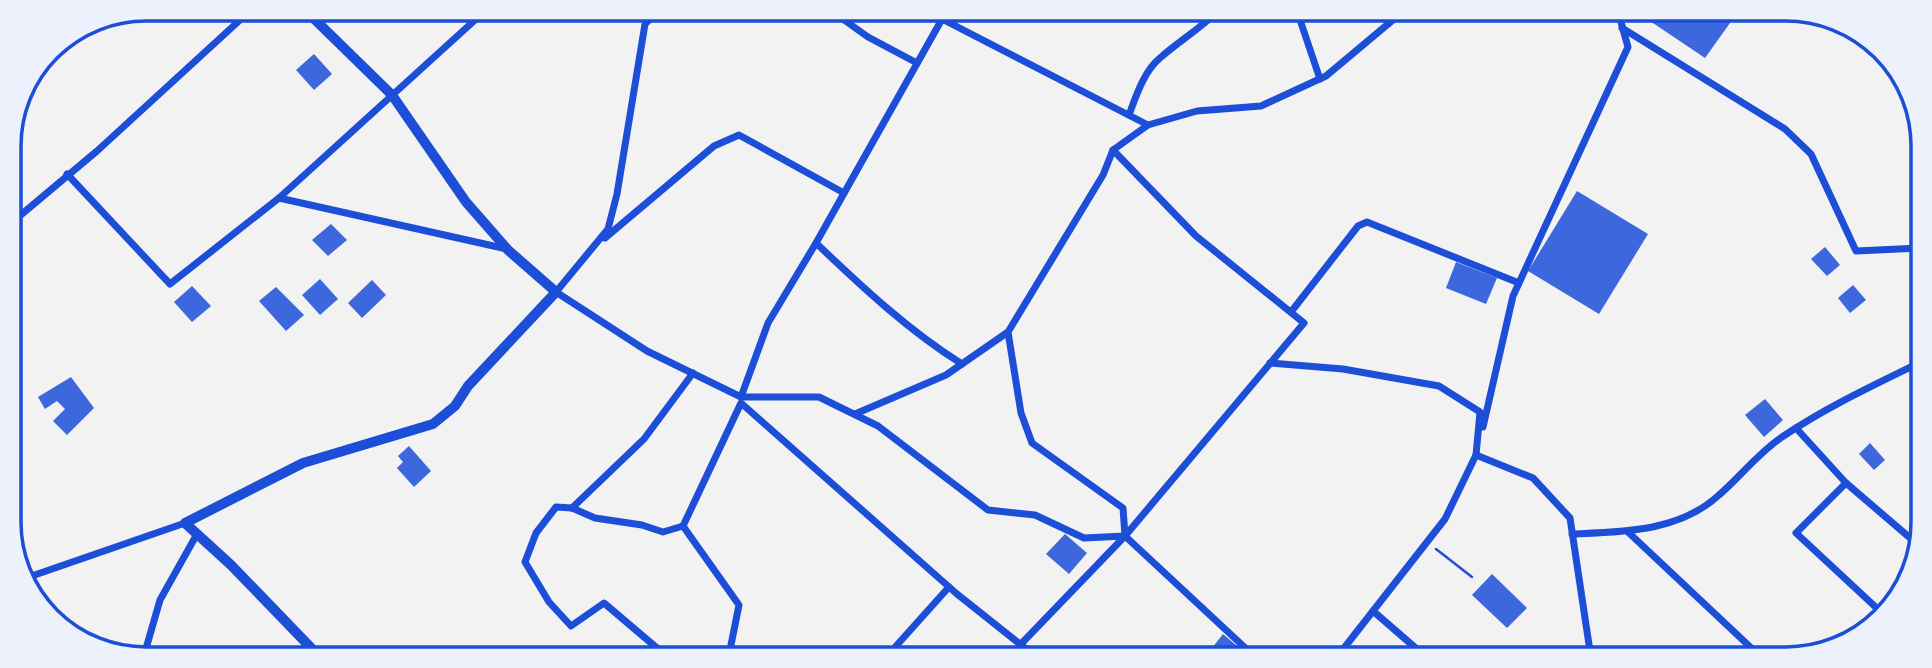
<svg xmlns="http://www.w3.org/2000/svg" width="1932" height="668" font-family="'Archivo Narrow',sans-serif">
<style>
.green{fill:#dbe4f7}
.building{fill:#3d67dc}
.lines{fill:none;stroke-linecap:round;stroke-linejoin:round}
.path{stroke:#1d4ed8;stroke-width:2.5}
.minor{stroke:#1d4ed8;stroke-width:7}
.secondary{stroke:#1d4ed8;stroke-width:10}
.rim{fill:none;stroke:#1d4ed8;stroke-width:3.5}
</style>
<rect width="100%" height="100%" fill="#f2f2f2"/>
<!-- green -->
<polygon class="green" points="98,18 29,77 55,43"/>
<!-- building -->
<g class="building">
<polygon points="186,9 205,9 194,18"/>
<polygon points="1641,15 1648,15 1735,16 1705,58"/>
<polygon points="314,54 332,74 314,90 296,70"/>
<polygon points="1577,191 1648,234 1599,314 1528,271"/>
<polygon points="331,224 347,240 328,256 312,240"/>
<polygon points="1825,247 1840,265 1827,276 1811,259"/>
<polygon points="1456,262 1497,278 1486,304 1446,288"/>
<polygon points="320,279 338,299 320,315 302,295"/>
<polygon points="372,280 386,295 362,318 348,303"/>
<polygon points="1853,285 1866,300 1850,313 1838,298"/>
<polygon points="192,286 211,306 192,322 174,302"/>
<polygon points="276,287 304,315 286,331 259,301"/>
<polygon points="71,377 94,408 67,435 53,421 65,409 57,401 45,409 38,397"/>
<polygon points="1765,399 1783,420 1764,437 1745,415"/>
<polygon points="1870,443 1885,460 1874,470 1859,454"/>
<polygon points="409,446 431,471 414,487 397,468 403,462 398,456"/>
<polygon points="1065,534 1087,553 1069,574 1046,554"/>
<polygon points="1492,574 1527,608 1507,628 1472,595"/>
<polygon points="1223,634 1243,651 1238,657 1205,657"/>
</g>
<g class="lines">
<!-- path -->
<polyline class="path" points="1436,549 1472,577"/>
<!-- minor -->
<g class="minor">
<polyline points="658,11 645,24 617,194 608,229 556,292 647,351 741,397 819,397 878,426 988,510 1035,515 1084,538 1125,536"/>
<polyline points="833,12 868,37 917,63"/>
<polyline points="1298,14 1320,79"/>
<polyline points="942,19 1148,125"/>
<polyline points="1622,28 1785,129 1811,154 1856,251 1920,248"/>
<path d="M 1129,115 C 1136,96 1144,71 1160,58 C 1178,42 1198,30 1216,13"/>
<polyline points="1113,150 1148,125 1197,111 1261,106 1326,76 1400,14"/>
<polyline points="67,174 170,284 279,198 486,10"/>
<polyline points="279,198 507,249"/>
<polyline points="10,224 97,151 252,9"/>
<polyline points="605,238 714,146 739,135 844,193"/>
<polyline points="816,243 946,12"/>
<polyline points="1291,312 1358,226 1367,222 1519,283"/>
<polyline points="1270,363 1343,369 1439,386 1480,412 1476,455 1445,519 1337,657"/>
<path d="M 741,397 L 768,323 L 816,243 C 861,286 909,331 962,364"/>
<polyline points="855,414 946,375 1008,332 1103,175 1113,150 1196,236 1304,323 1125,536 1123,508 1032,443 1021,413 1008,332"/>
<polyline points="1483,427 1513,296 1628,47 1619,15"/>
<polyline points="1796,428 1846,483 1796,533 1882,613"/>
<polyline points="1476,455 1533,478 1570,518 1591,658"/>
<polyline points="1846,483 1916,543"/>
<polyline points="572,508 595,518 642,525 663,532 683,526"/>
<polyline points="1628,532 1763,659"/>
<path d="M 1572,534 C 1622,532 1679,532 1719,495 C 1740,477 1759,452 1782,437 C 1825,408 1872,386 1919,363"/>
<polyline points="26,578 185,523"/>
<polyline points="1373,611 1426,657"/>
<polyline points="1021,644 1125,536 1255,657"/>
<polyline points="145,652 160,600 197,534"/>
<polyline points="664,654 604,603 571,626 549,602 525,562 536,533 556,507 572,508 644,439 693,373"/>
<polyline points="729,655 739,605 683,526 741,403 957,594 1035,656"/>
<polyline points="888,655 949,587"/>
</g>
<!-- secondary -->
<polyline class="secondary" points="304,9 392,95 466,202 508,250 556,292 468,386 455,406 433,424 303,463 185,523 231,565 316,653"/>
</g>
<!-- crop -->
<path d="M0 0H1932V668H0ZM146 21H1786A125 125 0 0 1 1911 146V522A125 125 0 0 1 1786 647H146A125 125 0 0 1 21 522V146A125 125 0 0 1 146 21Z" fill="#edf1fc" fill-rule="evenodd"/>
<path class="rim" d="M146 21H1786A125 125 0 0 1 1911 146V522A125 125 0 0 1 1786 647H146A125 125 0 0 1 21 522V146A125 125 0 0 1 146 21Z"/>
</svg>
